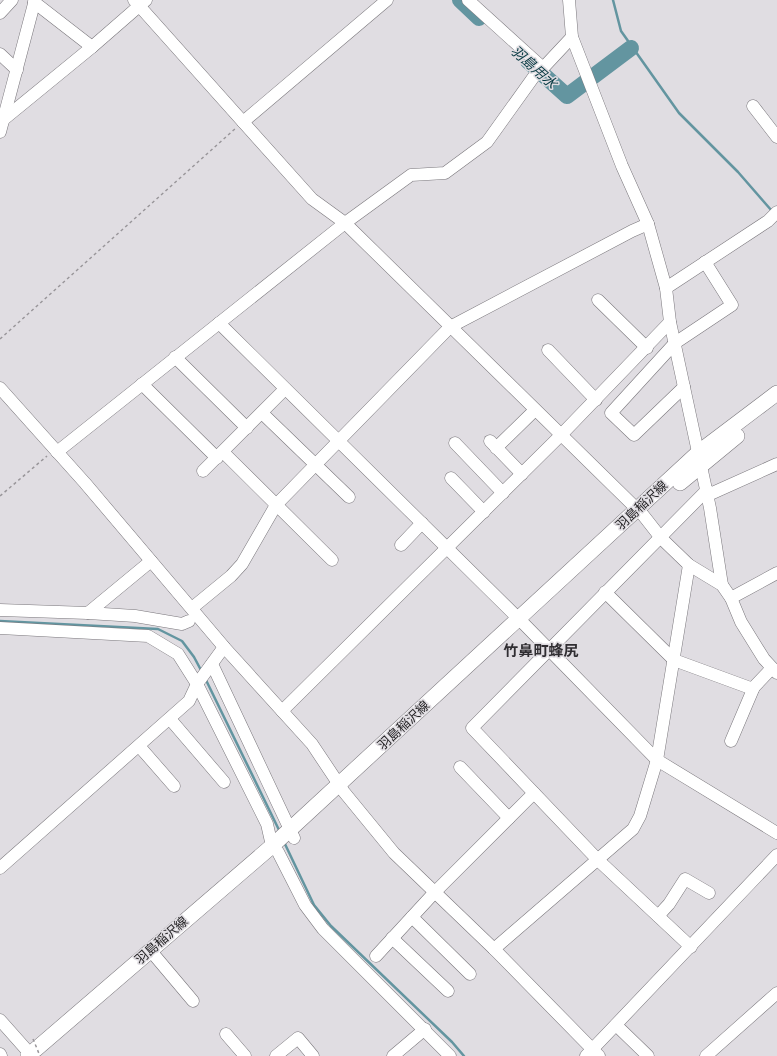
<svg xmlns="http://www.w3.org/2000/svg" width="777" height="1056" font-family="Georgia,'Noto Sans JP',serif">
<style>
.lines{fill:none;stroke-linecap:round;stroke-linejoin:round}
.stream{stroke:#6395a0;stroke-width:2.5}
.river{stroke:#6395a0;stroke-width:16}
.minor-casing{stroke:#7a777c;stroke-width:13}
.major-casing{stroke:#7a777c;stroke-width:16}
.path{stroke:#99969a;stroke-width:1.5;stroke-dasharray:3 3;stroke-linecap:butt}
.minor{stroke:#fff;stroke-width:12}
.major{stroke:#fff;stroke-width:15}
.path-bridge{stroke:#99969a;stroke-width:1.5;stroke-dasharray:3 3;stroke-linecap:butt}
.labels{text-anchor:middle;stroke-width:3;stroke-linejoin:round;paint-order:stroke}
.street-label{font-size:13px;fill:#242325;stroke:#e0dde2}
.water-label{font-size:14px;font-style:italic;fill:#053841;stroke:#e0dde2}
.quarter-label{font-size:15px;font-weight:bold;fill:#302e32;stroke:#e0dde2}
</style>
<rect width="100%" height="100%" fill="#e0dde2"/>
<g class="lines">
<!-- stream -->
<g class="stream">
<polyline points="613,0 621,31 679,113 738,172 772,211"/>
<polyline points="0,621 158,629 182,641 194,657 202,672"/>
<polyline points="205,678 280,832"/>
<polyline points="284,842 314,905 331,926 452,1042 464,1056"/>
</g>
<!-- river -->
<g class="river">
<polyline points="460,0 479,18"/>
<polyline points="528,61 567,96 631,48"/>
</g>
<defs>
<g id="minor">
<polyline points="134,0 312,199 345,223 643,515 661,538 689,565 722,585 731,598 741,622 764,659 777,673"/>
<polyline points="468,0 543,68 572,37"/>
<polyline points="569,0 572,37 622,166 648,224 666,288 670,322 710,508 722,585"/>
<polyline points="34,2 92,47"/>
<polyline points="0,13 12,0"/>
<polyline points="0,54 17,70"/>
<polyline points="753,106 777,137"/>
<polyline points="4,119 92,47 146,0"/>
<polyline points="243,122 387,0"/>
<polyline points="0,132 35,0"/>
<polyline points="666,288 768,221 777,212"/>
<polyline points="598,300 647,348"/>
<polyline points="219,323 525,625 657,760 777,833"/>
<polyline points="548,350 596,400"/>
<polyline points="175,357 247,428"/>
<polyline points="142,384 217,458"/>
<polyline points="684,387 634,435 611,413 675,343 732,305 705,262"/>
<polyline points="0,388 85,483 224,647 312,744 344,792 394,853 494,949 599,1056"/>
<polyline points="262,413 349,497"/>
<polyline points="490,441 522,474"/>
<polyline points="455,443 503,493"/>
<polyline points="496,448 535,410"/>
<polyline points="57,452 345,223 411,175 445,173 487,142 535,75 543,68"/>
<polyline points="223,452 332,560"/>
<polyline points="203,471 285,389"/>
<polyline points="451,478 484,512"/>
<polyline points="708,495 777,464"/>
<polyline points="401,545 422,523"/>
<polyline points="605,592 674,660 753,689"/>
<polyline points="731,598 777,573"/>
<polyline points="192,608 231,576 242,564 276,505 450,327 632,231 648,224"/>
<polyline points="0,610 88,613 151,561"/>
<polyline points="88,613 135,616 182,624 189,621"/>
<polyline points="0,628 148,636 178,654 197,684 267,824 272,846 278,852 305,905 323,929 450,1056"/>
<polyline points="212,664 294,838"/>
<polyline points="282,711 561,435 670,322"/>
<polyline points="170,719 224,782"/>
<polyline points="731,741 754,687 772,668"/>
<polyline points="139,746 174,786"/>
<polyline points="460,767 509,818"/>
<polyline points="0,868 189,701 197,684 224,647"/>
<polyline points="658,916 669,904 685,879 709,893"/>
<polyline points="412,917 470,974"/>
<polyline points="392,938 448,991"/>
<polyline points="691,947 598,860 472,728 707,490"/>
<polyline points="494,949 633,829 640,816 657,760 689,565"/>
<polyline points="150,950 193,1001"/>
<polyline points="376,956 434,893 534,793"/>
<polyline points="0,1020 32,1056"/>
<polyline points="616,1025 648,1056"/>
<polyline points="226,1034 245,1056"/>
<polyline points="0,1054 1,1056"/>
<polyline points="276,1056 298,1038 313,1056"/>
<polyline points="393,1056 425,1029"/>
<polyline points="586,1056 777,855"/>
<polyline points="706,1056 777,993"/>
</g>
<g id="major">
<polyline points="680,483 737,436"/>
<polyline points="28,1056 272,846 699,452 777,393"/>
</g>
</defs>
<!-- minor casing -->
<use href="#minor" class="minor-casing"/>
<!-- major casing -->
<use href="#major" class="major-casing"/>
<!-- path -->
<g class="path">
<polyline points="0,339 236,128"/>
<polyline points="0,496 47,456"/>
</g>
<!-- minor -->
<use href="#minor" class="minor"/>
<!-- major -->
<use href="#major" class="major"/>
<!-- path-bridge -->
<polyline class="path-bridge" points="33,1039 40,1056"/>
</g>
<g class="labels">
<!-- street labels -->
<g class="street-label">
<text transform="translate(641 505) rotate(-43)" y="5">羽島稲沢線</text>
<text transform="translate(403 725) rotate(-43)" y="5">羽島稲沢線</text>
<text transform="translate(161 940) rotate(-41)" y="5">羽島稲沢線</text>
</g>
<!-- water labels -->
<g class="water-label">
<text transform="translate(534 67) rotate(42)" y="5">羽島用水</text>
</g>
<!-- quarter labels -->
<g class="quarter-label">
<text x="541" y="656">竹鼻町蜂尻</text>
</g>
</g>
</svg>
